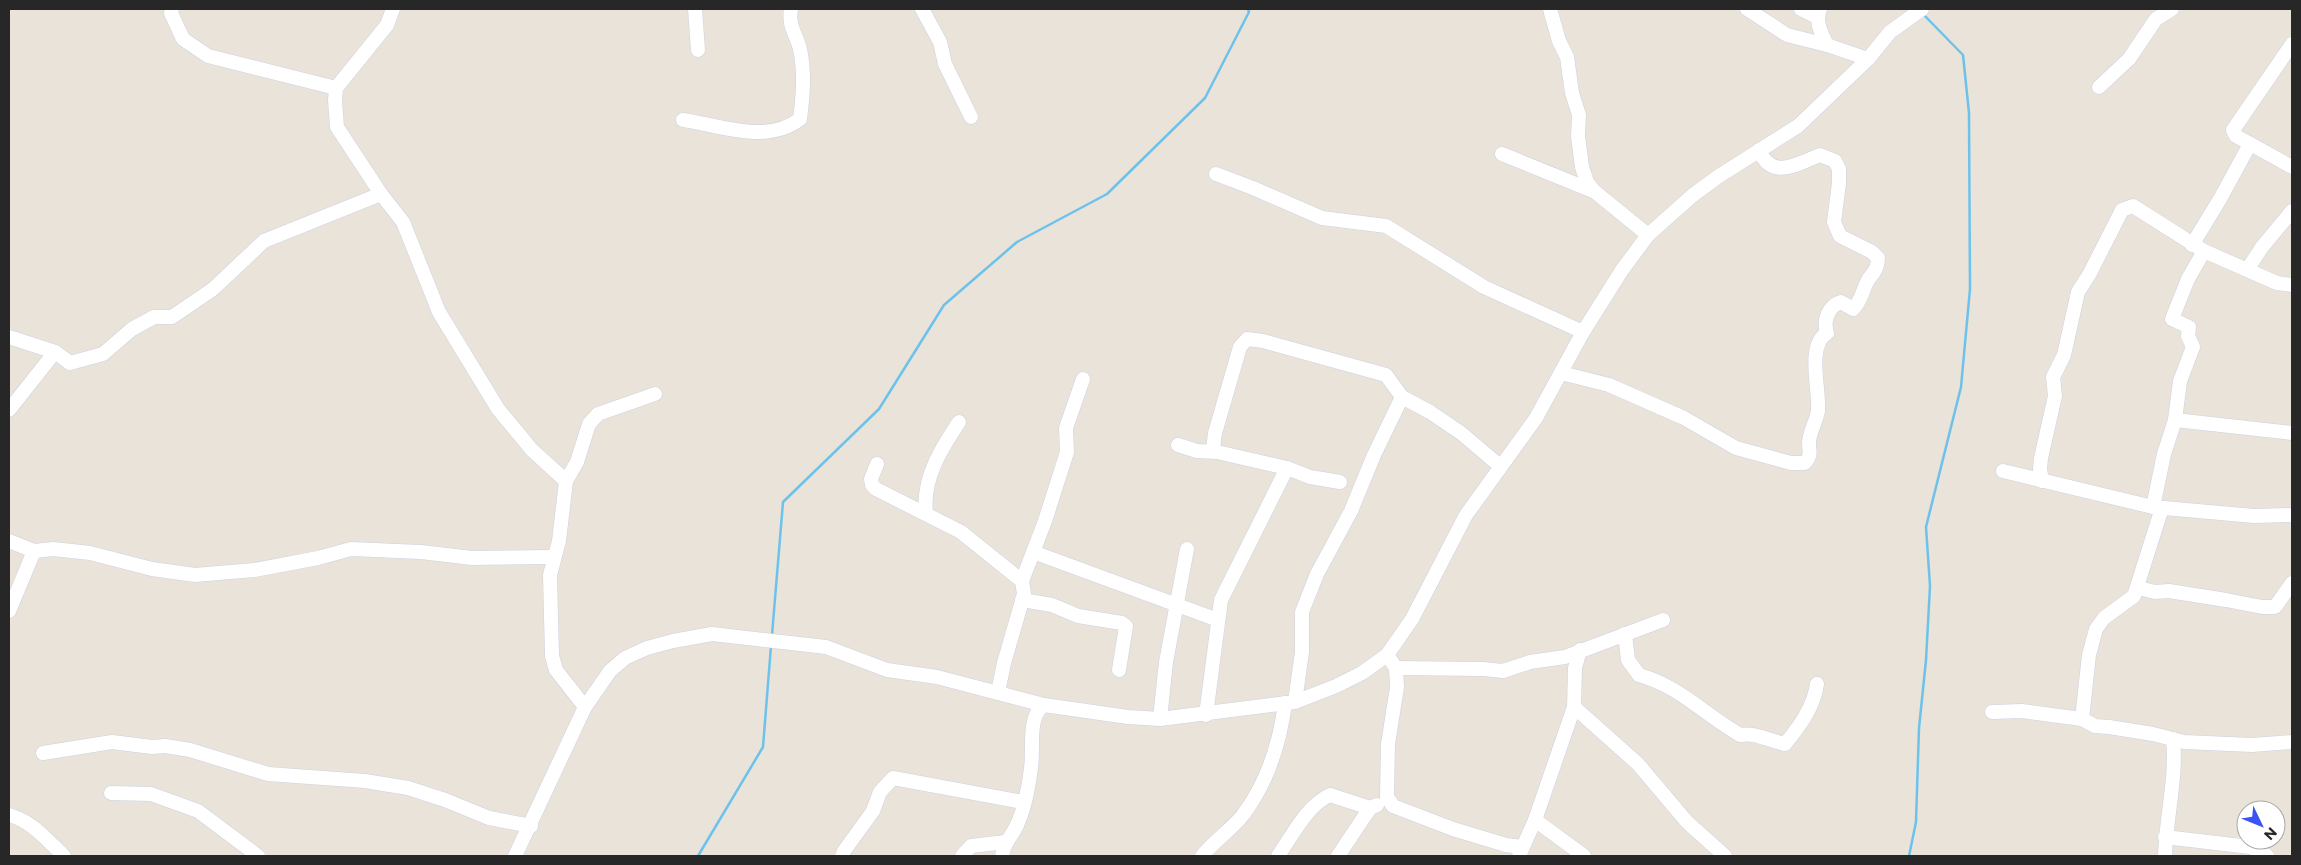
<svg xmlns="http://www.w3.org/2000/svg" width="2301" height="865" font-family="Montserrat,sans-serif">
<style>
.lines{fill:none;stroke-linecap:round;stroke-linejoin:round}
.stream{stroke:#6dc2eb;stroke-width:2.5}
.minor-casing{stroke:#ced1e0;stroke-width:15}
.minor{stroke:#fff;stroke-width:14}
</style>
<rect width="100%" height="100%" fill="#eae3d9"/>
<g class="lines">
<!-- stream -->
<g class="stream">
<polyline points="772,635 783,502 879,409 944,305 1017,242 1107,194 1205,98 1249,12 1248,9"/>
<polyline points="698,856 763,747 771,646"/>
<polyline points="1909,856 1916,822 1919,728 1926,660 1930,586 1926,527 1961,387 1970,289 1969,113 1963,55 1922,13"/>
</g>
<defs>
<g id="minor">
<polyline points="172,9 171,13 183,39 208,56 336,88"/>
<polyline points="393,9 387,25 336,88 335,100 337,127 381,194 403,222 439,312 498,409 532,450 566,481"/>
<polyline points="695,9 698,50"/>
<polyline points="922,9 940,42 945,64 971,117"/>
<polyline points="1550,9 1559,41 1567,57 1572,93 1579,115 1578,136 1582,167 1587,182 1594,191 1648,235"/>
<polyline points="1747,9 1787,35 1827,45 1868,59"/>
<polyline points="1801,9 1817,17"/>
<path d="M 1820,9 C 1815,23 1821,32 1827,45"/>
<polyline points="2292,44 2233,130 2236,136 2292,167"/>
<polyline points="2099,87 2129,59 2156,19 2172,9"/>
<path d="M 683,120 C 720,125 766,145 800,119 C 803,96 805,73 800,49 C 796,33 788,27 791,9"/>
<polyline points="1502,154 1593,191"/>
<polyline points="1216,174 1253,188 1322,218 1386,226 1484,287 1583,332"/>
<polyline points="2192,245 2220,199 2250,144"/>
<polyline points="2247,270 2262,247 2292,211"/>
<polyline points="9,337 55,352 70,363 103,354 132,329 154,317 172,317 213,289 264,241 381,194"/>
<path d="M 1561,373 L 1609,385 L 1684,418 L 1736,448 L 1791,463 L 1805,463 C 1812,455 1809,451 1809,442 C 1810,431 1816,422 1818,411 C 1820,390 1806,346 1827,333 C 1823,321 1828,306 1841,302 L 1853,309 C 1862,300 1862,291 1868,280 C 1873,273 1878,269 1878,258 L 1872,252 L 1840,236 L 1834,222 L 1839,183 L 1839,169 L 1835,161 L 1820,155 C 1797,164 1772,181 1759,150"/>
<polyline points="9,410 55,352"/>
<polyline points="2175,420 2292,433"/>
<polyline points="1178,445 1197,451 1217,452 1287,468 1310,477 1340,482"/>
<polyline points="1217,452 1213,449 1215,433 1240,347 1247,339 1263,341 1386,375 1402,397 1430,412 1461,433 1500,466"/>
<polyline points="877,464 871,479 872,485 876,489 961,532 1022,581 1024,594 1004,663 998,692"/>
<polyline points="2003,471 2153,507 2254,516 2292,515"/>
<polyline points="2042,481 2040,469 2041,458 2055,396 2053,377 2064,355 2078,292 2090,273 2122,210 2133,206 2204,251 2277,283 2292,285"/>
<polyline points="2153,507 2164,454 2175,420 2180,381 2193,347 2188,336 2189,327 2172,319 2188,279 2204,251"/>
<path d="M 926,513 C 922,479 941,449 959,422"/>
<polyline points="9,541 34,551 9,611"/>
<polyline points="34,551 53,549 90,553 152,569 195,575 254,570 318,558 351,549 421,552 472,558 553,557"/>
<polyline points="1033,552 1218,620"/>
<polyline points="1022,581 1045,521 1067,452 1066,428 1083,379"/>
<polyline points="2139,588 2155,592 2169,591 2226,600 2262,607 2275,607 2292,583"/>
<polyline points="1022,600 1052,605 1078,616 1122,623 1126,626 1119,670"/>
<path d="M 1625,634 L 1628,660 L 1639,675 C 1679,686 1705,715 1740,735 C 1756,732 1769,741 1785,744 C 1799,727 1814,707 1817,684"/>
<polyline points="1387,655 1396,668 1397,687 1388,744 1387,797 1393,806 1453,829 1506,845 1522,847"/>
<polyline points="1396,668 1483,669 1503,671 1530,662 1565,657 1663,620"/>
<polyline points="1295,702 1302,652 1302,612 1317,574 1351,511 1374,455 1402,397"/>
<polyline points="585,707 556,670 552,656 550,575 559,541 566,481 577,462 589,424 598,414 655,394"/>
<polyline points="1574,707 1638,764 1687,822 1725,856"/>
<polyline points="1992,712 2022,711 2051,715 2082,719 2095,726 2109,727 2153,734 2184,742 2252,745 2292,742"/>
<polyline points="1206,715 1221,600 1287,468"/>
<polyline points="1160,719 1166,662 1187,549"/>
<polyline points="2082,719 2089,655 2096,629 2104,618 2134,596 2162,508"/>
<polyline points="43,753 112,742 152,747 165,746 190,750 268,774 365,781 408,788 445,800 489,818 531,826"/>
<polyline points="111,793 151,794 198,811 258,856"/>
<path d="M 9,815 C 32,821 47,840 64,856"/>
<polyline points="1535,820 1584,856"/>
<polyline points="2165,837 2250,847 2262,852 2267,856"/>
<polyline points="515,856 585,707 610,671 625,658 647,648 673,641 712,634 826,647 887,670 937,677 1044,705 1128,717 1160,719 1295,702 1336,686 1362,673 1387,655 1412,619 1466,515 1536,418 1583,332 1622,270 1648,235 1693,195 1719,176 1798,126 1868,59 1890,32 1922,9"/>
<polyline points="842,856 844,851 873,811 880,792 893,778 1023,802"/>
<polyline points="962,856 971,846 1006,842"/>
<path d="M 1002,856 C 1003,844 1012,836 1017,825 C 1024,810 1029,784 1031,768 C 1034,749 1027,716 1044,705"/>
<path d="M 1202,856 C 1214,841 1231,830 1243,815 C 1267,783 1280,742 1285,703"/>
<path d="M 1278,856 C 1293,835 1306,806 1330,795 L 1370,808"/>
<polyline points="1338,856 1370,808 1377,805"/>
<polyline points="1519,856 1535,820 1574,707 1575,668 1580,650"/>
<path d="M 2165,856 C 2166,817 2177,778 2173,739"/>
</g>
</defs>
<!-- minor casing -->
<use href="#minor" class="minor-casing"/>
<!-- minor -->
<use href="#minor" class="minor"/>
</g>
<!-- border -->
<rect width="2301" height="865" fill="none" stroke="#272727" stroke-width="20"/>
<!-- north arrow -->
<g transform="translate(2261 825) rotate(133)"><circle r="24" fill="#ffffff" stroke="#a9a9a9"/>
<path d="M0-4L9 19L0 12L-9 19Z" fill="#3a53f5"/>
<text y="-8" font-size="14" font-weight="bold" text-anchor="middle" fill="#272727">N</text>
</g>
</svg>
